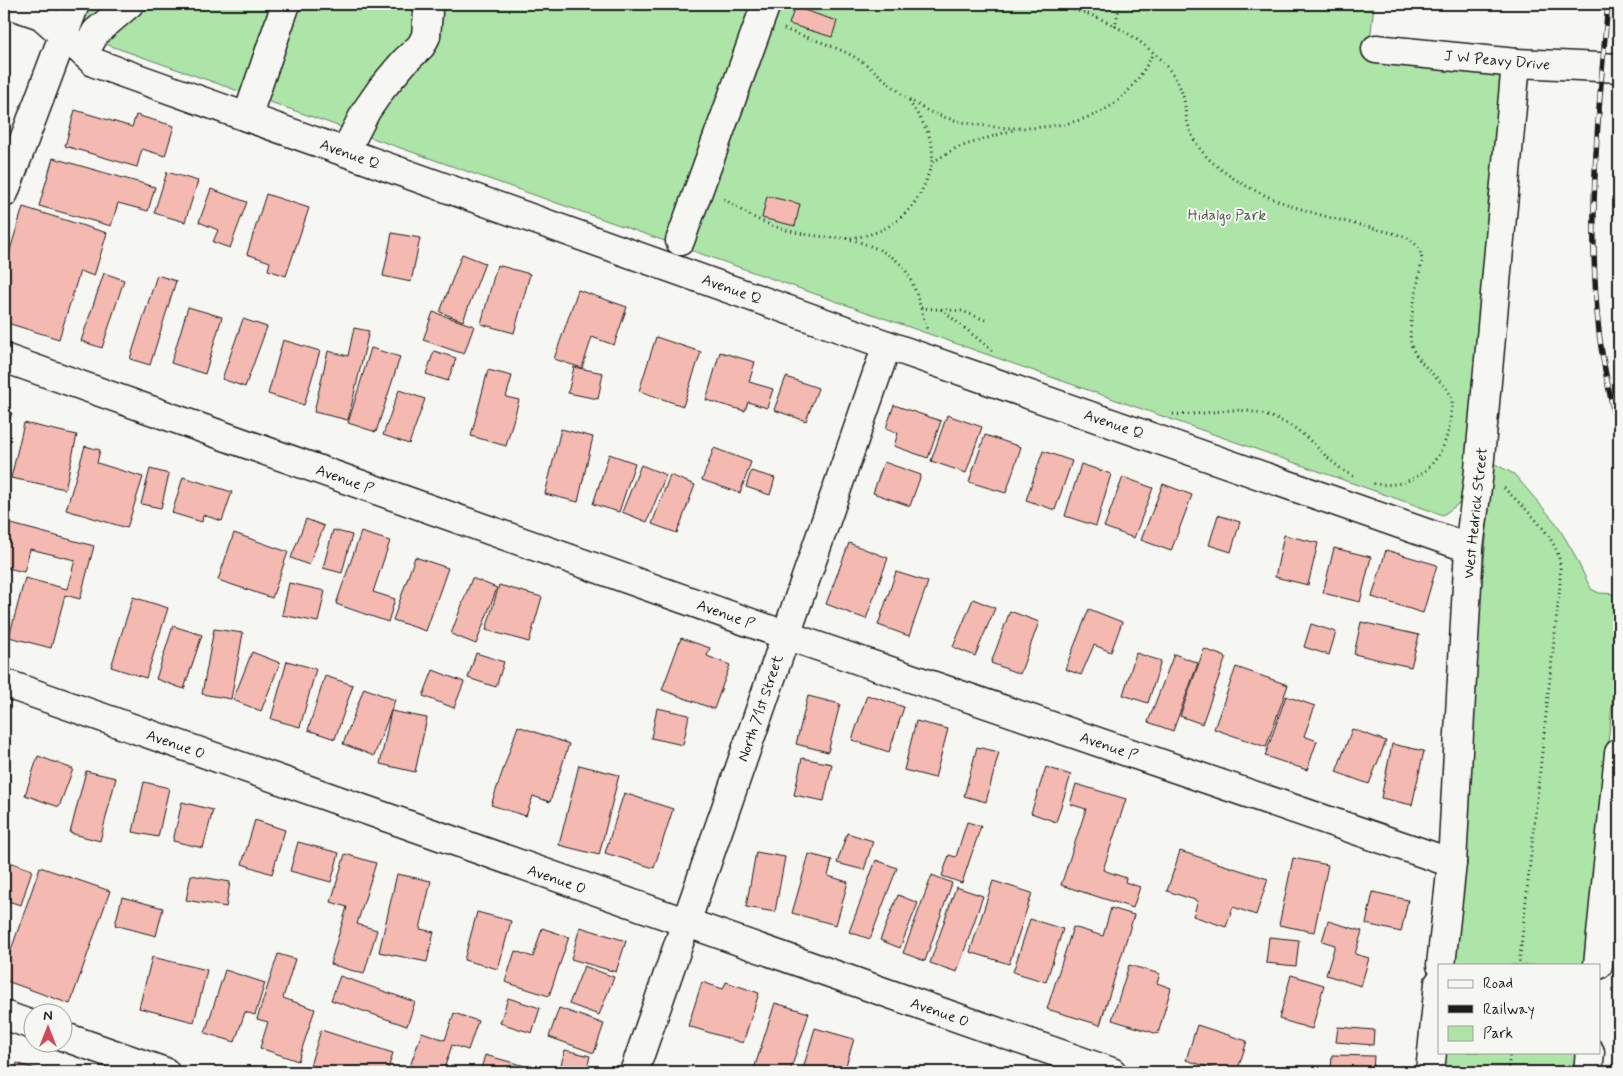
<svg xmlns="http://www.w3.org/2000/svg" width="1623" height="1076" font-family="Mynerve,sans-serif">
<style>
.built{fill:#f5e4de}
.green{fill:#ade5a9;stroke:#648062}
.building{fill:#f4b9b1;stroke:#1c1c1c}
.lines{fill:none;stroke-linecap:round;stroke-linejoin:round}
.street-casing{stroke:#1c1c1c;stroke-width:31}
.secondary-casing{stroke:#1c1c1c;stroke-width:31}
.path{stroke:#1c1c1c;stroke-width:3;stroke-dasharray:1 4;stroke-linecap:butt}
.street{stroke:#f6f6f2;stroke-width:28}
.secondary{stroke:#f6f6f2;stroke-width:28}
.rail-casing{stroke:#1c1c1c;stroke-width:5.5}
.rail{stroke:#f6f6f2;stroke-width:4;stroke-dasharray:11;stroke-linecap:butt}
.labels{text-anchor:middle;stroke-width:4;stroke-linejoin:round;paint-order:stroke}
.street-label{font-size:15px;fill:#1c1c1c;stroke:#f6f6f2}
.park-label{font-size:15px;fill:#485846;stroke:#f6f6f2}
</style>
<rect width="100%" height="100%" fill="#f6f6f2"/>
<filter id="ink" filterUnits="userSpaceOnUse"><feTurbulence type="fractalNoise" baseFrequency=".02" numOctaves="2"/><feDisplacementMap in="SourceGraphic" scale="10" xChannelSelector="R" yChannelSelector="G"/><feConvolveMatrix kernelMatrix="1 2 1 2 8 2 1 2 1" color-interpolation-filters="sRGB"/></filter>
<g filter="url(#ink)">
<!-- built -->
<polygon class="built" points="1619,677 1619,961 1607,961"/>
<!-- green -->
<g class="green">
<polygon points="85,4 1374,4 1368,60 1501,74 1464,500 1443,515 74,33"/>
<polygon points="1493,463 1514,474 1556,523 1572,550 1591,589 1599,593 1619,594 1619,641 1584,965 1447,965"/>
<polygon points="1439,1052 1575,1052 1573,1072 1438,1072"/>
</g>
<!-- building -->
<g class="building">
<polygon points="795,7 837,21 832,37 789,24"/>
<polygon points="75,110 132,127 136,115 174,126 165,156 142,149 137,167 65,146"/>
<polygon points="53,158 155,187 148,211 118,203 111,226 39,206"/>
<polygon points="167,172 198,181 185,222 154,213"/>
<polygon points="211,189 247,202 230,248 213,242 218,230 199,222"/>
<polygon points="266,194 309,208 286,276 268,270 270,262 247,254"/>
<polygon points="767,196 800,204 795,226 762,218"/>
<polygon points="23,207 107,233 94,276 80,271 59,339 4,322 4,270"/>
<polygon points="392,233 420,238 411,282 383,276"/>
<polygon points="462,254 485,263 463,321 440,312"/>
<polygon points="497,265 530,274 514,333 481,324"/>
<polygon points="104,273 124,280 102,348 81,341"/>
<polygon points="157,275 176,281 150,365 130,359"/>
<polygon points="578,290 627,307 614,345 592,337 582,368 554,359"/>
<polygon points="188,307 222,317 205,374 171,363"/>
<polygon points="433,312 474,326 464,354 423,340"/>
<polygon points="243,319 267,327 245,387 222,379"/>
<polygon points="354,328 369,331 348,420 314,412 328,351 348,356"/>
<polygon points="656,337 701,352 683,406 639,391"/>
<polygon points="283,340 320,351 304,405 268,394"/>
<polygon points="371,348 400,357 376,432 348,423"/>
<polygon points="434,351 456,358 448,381 426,374"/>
<polygon points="720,352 755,362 749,382 773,389 767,408 748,402 745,411 706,400"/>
<polygon points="574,367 603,373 598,399 568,393"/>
<polygon points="488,370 512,376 506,397 519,400 506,446 471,436"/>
<polygon points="786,377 818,388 806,421 774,410"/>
<polygon points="399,390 425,399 409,444 383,435"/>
<polygon points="894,405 941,421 928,458 894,446 898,433 886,428"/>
<polygon points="4,411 12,413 4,438"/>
<polygon points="947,415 982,427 966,473 931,461"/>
<polygon points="24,423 77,435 65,489 11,478"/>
<polygon points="561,429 593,437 578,502 545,494"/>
<polygon points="985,435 1021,447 1006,493 969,482"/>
<polygon points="85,446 100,450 97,463 143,477 127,528 66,510"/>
<polygon points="714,448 751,462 740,493 702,480"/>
<polygon points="1043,451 1072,461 1055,510 1026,500"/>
<polygon points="609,454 635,463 619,512 593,504"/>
<polygon points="884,462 921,475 910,506 873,493"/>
<polygon points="1081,464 1111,474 1096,526 1065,516"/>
<polygon points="641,465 666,475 647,522 622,512"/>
<polygon points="150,469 169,474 161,508 141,504"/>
<polygon points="751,471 775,478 770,495 746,487"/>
<polygon points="670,475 695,485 677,533 652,524"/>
<polygon points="183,477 232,492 222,521 203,515 202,522 172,513"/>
<polygon points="1123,477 1153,488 1134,538 1104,527"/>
<polygon points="1163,484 1192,495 1171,551 1141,540"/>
<polygon points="1218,515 1240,522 1231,552 1209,545"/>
<polygon points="306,519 324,526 309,565 291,558"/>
<polygon points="4,522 94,546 80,599 65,595 51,648 9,637 25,578 67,589 75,560 30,549 24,572 4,567"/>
<polygon points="333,530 352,535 342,573 323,568"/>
<polygon points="361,532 390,541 373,592 395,599 388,622 336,604"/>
<polygon points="234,533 288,552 272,598 218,580"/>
<polygon points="1284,535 1318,543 1308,585 1275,577"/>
<polygon points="849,543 888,558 866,619 826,604"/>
<polygon points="1334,548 1371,557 1360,602 1323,593"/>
<polygon points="1386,550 1437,565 1423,613 1372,597"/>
<polygon points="415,557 448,568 426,631 393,620"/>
<polygon points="896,572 928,582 909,636 878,625"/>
<polygon points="472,578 497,588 476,644 451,634"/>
<polygon points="289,583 325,591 318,622 282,615"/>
<polygon points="499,585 542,597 529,642 486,630"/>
<polygon points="133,597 168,608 146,678 111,667"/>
<polygon points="973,599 995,608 975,656 953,647"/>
<polygon points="1089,609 1122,622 1111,652 1094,645 1081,675 1065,669"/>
<polygon points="1010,611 1039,622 1020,674 991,663"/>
<polygon points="1361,622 1419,635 1411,667 1354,654"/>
<polygon points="1311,624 1336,632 1329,655 1304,647"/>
<polygon points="173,626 202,635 184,689 156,679"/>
<polygon points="214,629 243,633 231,699 202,694"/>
<polygon points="681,638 710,648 707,656 730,665 714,709 662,690"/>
<polygon points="1204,649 1226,657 1202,724 1180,716"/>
<polygon points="252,652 280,663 261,711 233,700"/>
<polygon points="476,653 504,662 496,687 468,678"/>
<polygon points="1136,653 1161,661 1148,703 1123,695"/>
<polygon points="1174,654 1198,663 1173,731 1148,722"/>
<polygon points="287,661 316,669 300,727 271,719"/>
<polygon points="1236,667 1288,685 1266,747 1214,729"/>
<polygon points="433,670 464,682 454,708 423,696"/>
<polygon points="325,676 353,685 335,739 308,730"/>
<polygon points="364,688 395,700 374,756 343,744"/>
<polygon points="867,695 904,707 889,752 852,740"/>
<polygon points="808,696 840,704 828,752 796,744"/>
<polygon points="1286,696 1315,706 1304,736 1317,741 1307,770 1265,756"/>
<polygon points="657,708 689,715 683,745 651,738"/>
<polygon points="391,711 427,718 415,772 380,764"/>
<polygon points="916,721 948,729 935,778 904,770"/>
<polygon points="518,726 569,744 550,802 533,796 526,816 491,805"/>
<polygon points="1352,729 1386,741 1369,784 1336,772"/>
<polygon points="1392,744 1424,751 1412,805 1381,798"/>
<polygon points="977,747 999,752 986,802 964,796"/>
<polygon points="38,756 73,769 59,807 25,795"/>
<polygon points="802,758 832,764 824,801 794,795"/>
<polygon points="579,765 619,775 599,855 559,845"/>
<polygon points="1046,767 1071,775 1056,822 1031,813"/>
<polygon points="86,771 116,778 100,841 70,833"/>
<polygon points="144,782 169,788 158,837 133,832"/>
<polygon points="1076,784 1126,799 1103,870 1126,878 1125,882 1140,887 1133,908 1061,885 1086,809 1070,804"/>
<polygon points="624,793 673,809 654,868 605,853"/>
<polygon points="182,802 213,810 203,848 173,841"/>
<polygon points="255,820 285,830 272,874 242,864"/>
<polygon points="967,822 981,826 962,883 942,876 949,855 956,857"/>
<polygon points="847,833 873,841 864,870 837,863"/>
<polygon points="298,842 339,853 331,882 290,871"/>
<polygon points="1180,851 1268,879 1256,915 1233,907 1226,927 1193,916 1198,901 1167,891"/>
<polygon points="756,852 785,857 775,912 746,907"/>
<polygon points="345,854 376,863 357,924 377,930 364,974 330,964 347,907 331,902"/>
<polygon points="809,854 832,860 828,876 848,882 836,925 792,913"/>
<polygon points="1293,858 1328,865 1314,932 1279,925"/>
<polygon points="4,860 32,870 21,905 4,900"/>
<polygon points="876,860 897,868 870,939 849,932"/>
<polygon points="40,867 110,891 70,1004 4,980 4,970"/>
<polygon points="397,874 431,881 420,929 434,932 427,962 379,952"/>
<polygon points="191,875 230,882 226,907 186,900"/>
<polygon points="932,875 952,883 925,961 903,953"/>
<polygon points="993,881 1032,893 1009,964 970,952"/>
<polygon points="956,887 983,896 957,972 930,963"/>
<polygon points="1373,892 1408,900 1401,932 1366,924"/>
<polygon points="898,895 918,903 900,948 880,940"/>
<polygon points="122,897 163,908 156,936 115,925"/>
<polygon points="1111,908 1134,915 1100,1025 1047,1009 1073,927 1103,936"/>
<polygon points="477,912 511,921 498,969 464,960"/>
<polygon points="1030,919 1063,929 1046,982 1013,972"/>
<polygon points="1328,921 1362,931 1355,954 1369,958 1361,986 1326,975 1335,945 1322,941"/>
<polygon points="580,927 626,941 616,972 571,959"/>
<polygon points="542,928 569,937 549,996 505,982 515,951 533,957"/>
<polygon points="1269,937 1299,940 1296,966 1266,963"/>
<polygon points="278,954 295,959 283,998 315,1009 298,1061 260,1048 268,1022 257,1019"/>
<polygon points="152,957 207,970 194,1022 139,1008"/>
<polygon points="1129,965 1160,974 1157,983 1171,988 1158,1034 1112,1020"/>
<polygon points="584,966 614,977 599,1015 569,1004"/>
<polygon points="225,970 265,983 255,1015 245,1012 235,1042 205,1033"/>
<polygon points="1291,975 1324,985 1312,1029 1279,1019"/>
<polygon points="340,976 415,1002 407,1026 331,1000"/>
<polygon points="702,982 723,989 726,982 759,993 743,1043 688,1026"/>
<polygon points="508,998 540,1008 532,1033 500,1023"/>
<polygon points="775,1003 809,1013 790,1072 766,1072 754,1069"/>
<polygon points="559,1008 604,1024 594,1053 549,1037"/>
<polygon points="454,1013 478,1021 468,1050 452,1045 443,1072 408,1072 422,1032 445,1040"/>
<polygon points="1197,1025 1247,1041 1237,1072 1224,1072 1186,1060"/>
<polygon points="1338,1027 1374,1030 1373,1045 1336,1042"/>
<polygon points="815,1028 854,1039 844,1072 802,1072"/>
<polygon points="321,1030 393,1053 387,1072 308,1072"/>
<polygon points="565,1050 590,1056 586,1072 559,1072"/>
<polygon points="485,1055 525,1066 523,1072 480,1072"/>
<polygon points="1332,1055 1374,1056 1373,1072 1331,1072"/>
<polygon points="17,1063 44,1072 14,1072"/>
</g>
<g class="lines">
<defs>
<g id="street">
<polyline points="9,4 41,15 95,63 887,345 1469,548"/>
<polyline points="1376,49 1516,63"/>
<polyline points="84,53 96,32 129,4"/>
<polyline points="247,117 286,4"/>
<polyline points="345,152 366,111 382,88 404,62 421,46 426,36 428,12"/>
<polyline points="4,193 75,4"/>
<polyline points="680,241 766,4"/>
<polyline points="4,358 785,635 1452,863"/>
<polyline points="4,683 1112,1072"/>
<polyline points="1598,965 1619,753"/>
<polyline points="4,1015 32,1025"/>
<polyline points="62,1036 165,1072"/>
<polyline points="634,1072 887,345"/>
<polyline points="1588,1072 1590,1052"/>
</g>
<g id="secondary">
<polyline points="1441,965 1452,863 1469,548 1478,480 1516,63 1619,68"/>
<polyline points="1430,1072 1439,983"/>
</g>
</defs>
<!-- street casing -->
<use href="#street" class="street-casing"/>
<!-- secondary casing -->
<use href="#secondary" class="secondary-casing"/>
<!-- path -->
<g class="path">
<path d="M 1044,4 C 1061,7 1079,10 1096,17 C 1128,30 1174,61 1183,96 C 1185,102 1185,109 1186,115 C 1189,133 1197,148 1211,161 C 1262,207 1339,219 1404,236 C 1415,242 1421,248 1422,261 C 1419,279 1407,328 1411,344 C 1417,366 1448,383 1452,399 C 1453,406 1450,415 1450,422 C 1444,463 1414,492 1370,483"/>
<polyline points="1115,27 1120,4"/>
<path d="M 784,29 C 810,39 838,46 861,61 C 886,78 906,102 935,114 C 986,133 1076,137 1120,99 C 1134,86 1145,70 1153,53"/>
<polyline points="933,162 956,148 1013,130"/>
<path d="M 724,199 C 735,206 746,214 757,219 C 783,232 814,237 843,238 C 884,238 916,214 928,175 C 932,164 934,154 931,142 C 927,127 917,114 909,101"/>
<path d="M 846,238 C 909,256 910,270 927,330"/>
<polyline points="921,308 962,311 985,320"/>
<polyline points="941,309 993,351"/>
<path d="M 1173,414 C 1193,416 1213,411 1234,410 C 1254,410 1279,418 1296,429 C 1317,444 1331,466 1355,477"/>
<path d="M 1504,488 C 1522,506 1552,531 1559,558 C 1561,566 1560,576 1560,585 L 1519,965"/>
<polyline points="1508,1072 1510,1052"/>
</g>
<!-- street -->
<use href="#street" class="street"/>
<!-- secondary -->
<use href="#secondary" class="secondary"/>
<defs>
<path id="rail" d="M 1608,4 C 1598,113 1587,223 1599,332 C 1603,368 1613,405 1619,440"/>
</defs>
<!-- rail casing -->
<use href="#rail" class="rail-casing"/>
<!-- rail -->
<use href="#rail" class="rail"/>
</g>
</g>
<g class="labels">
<!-- street labels -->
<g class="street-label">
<text transform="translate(1497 60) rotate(5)" y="5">J W Peavy Drive</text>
<text transform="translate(350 154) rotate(20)" y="5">Avenue Q</text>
<text transform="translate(732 289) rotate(20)" y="5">Avenue Q</text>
<text transform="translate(1114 424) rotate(19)" y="5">Avenue Q</text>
<text transform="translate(345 479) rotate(20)" y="5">Avenue P</text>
<text transform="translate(1475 513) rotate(-84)" y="5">West Hedrick Street</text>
<text transform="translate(726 614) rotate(20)" y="5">Avenue P</text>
<text transform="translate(760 708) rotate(-71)" y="5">North 71st Street</text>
<text transform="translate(176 744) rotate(19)" y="5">Avenue O</text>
<text transform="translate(1109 746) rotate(19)" y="5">Avenue P</text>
<text transform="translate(557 879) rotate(19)" y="5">Avenue O</text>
<text transform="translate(940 1012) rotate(19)" y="5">Avenue O</text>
</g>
<!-- park labels -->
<g class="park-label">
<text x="1227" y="220">Hidalgo Park</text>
</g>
</g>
<!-- margin -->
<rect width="1623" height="1076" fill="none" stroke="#f6f6f2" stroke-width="20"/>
<rect x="10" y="10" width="1603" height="1056" fill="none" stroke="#1c1c1c" stroke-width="2" filter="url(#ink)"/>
<!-- legend -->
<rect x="1438" y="964" width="162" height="90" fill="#f6f6f2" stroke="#9f9f9c"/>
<rect x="1448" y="980" width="25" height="8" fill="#f6f6f2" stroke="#9f9f9c"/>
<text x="1483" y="988" font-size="15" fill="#1c1c1c">Road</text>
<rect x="1448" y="1005" width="25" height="8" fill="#1c1c1c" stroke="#9f9f9c"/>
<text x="1483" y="1014" font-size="15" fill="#1c1c1c">Railway</text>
<rect x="1448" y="1026" width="25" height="15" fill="#ade5a9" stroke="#9f9f9c"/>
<text x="1483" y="1038" font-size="15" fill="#1c1c1c">Park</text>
<!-- north arrow -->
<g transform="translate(48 1028)"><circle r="24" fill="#f6f6f2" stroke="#9f9f9c"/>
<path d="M0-4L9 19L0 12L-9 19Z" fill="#d1495b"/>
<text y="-8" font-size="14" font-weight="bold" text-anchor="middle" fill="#1c1c1c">N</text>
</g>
</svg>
